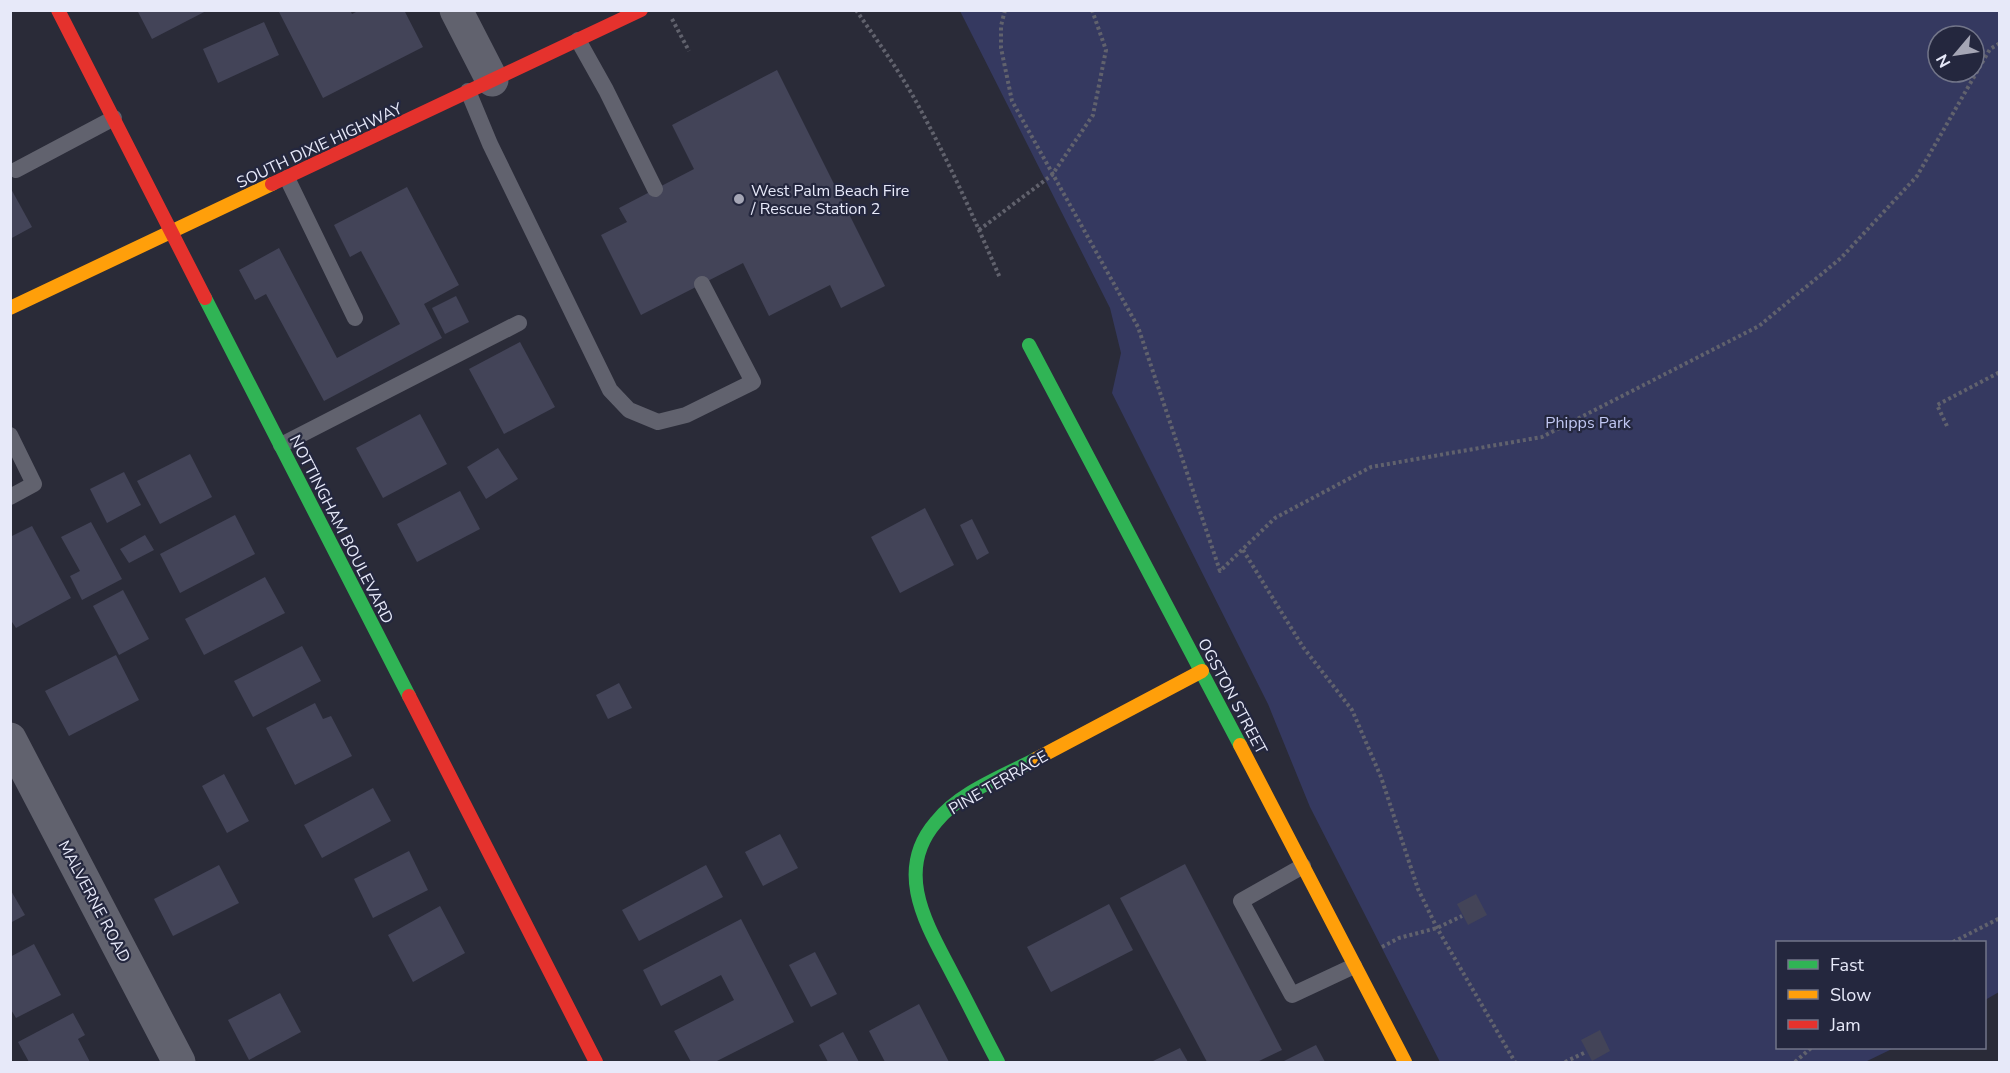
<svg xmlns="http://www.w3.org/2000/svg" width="2010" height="1073" font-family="'Nunito Sans',sans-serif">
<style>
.green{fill:#353960;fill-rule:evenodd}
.building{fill:#434458}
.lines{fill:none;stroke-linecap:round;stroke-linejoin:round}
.path{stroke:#61626d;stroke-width:4;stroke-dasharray:3 3;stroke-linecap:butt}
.lane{stroke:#61626e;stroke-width:16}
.street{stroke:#61626e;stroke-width:33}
.fast{stroke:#30b455;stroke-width:14}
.slow{stroke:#ff9f0a;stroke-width:14}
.jam{stroke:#e5322d;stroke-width:14}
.poi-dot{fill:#a5a6b5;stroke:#24273e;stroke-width:2}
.labels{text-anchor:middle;stroke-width:4.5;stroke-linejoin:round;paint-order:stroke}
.street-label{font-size:16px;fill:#e7e9f9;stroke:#24273e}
.poi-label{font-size:16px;fill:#e7e9f9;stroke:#24273e;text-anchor:start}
.park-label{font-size:16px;fill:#c1c7f2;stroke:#24273e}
</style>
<rect width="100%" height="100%" fill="#2a2b38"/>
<!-- green -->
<path class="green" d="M 960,11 L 1999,11 L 1999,992 L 1985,1000 L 1984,942 L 1778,942 L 1778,1048 L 1894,1048 L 1865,1062 L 1440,1062 L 1310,807 L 1268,704 L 1112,393 L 1121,353 L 1110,308 ZM 1938,36 L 1974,36 L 1974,72 L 1938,72 Z"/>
<!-- building -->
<g class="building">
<polygon points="137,10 208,10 152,39"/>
<polygon points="278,10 350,10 352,14 360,10 404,10 423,47 323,98"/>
<polygon points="264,22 279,55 218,83 203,49"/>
<polygon points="777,70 885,286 841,308 830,285 769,316 743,263 641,315 601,235 627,222 619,208 694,169 672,125"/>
<polygon points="10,187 32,227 10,239"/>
<polygon points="407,187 459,285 424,304 442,338 324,401 266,294 255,300 239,270 279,248 337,358 400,324 361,251 350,257 334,225"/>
<polygon points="456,296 469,322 445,334 432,308"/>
<polygon points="520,342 555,407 504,434 469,369"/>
<polygon points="420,414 447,464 383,498 356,448"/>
<polygon points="498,448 518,479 486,499 467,467"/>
<polygon points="190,454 212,497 160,524 137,481"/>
<polygon points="124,472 141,505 107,523 90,489"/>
<polygon points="460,491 480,529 417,562 397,524"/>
<polygon points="925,508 954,565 900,593 871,537"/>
<polygon points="235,515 255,554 180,593 160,554"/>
<polygon points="972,519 989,553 977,560 960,525"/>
<polygon points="91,522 122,579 82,600 70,576 80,571 61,537"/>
<polygon points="32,526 71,598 16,628 10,619 10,537"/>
<polygon points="145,535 154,550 129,563 120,549"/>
<polygon points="265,577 285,613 204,655 185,619"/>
<polygon points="123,590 149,639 119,655 93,606"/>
<polygon points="302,646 321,681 253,717 234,681"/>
<polygon points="116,655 139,700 69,736 45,691"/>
<polygon points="619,683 632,708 608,719 596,695"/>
<polygon points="315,703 323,719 331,716 352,756 295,785 266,728"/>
<polygon points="224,774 249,821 227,833 202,786"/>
<polygon points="373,788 391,821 322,858 304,825"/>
<polygon points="780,834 798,868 763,886 745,852"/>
<polygon points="409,851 428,890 373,918 354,879"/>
<polygon points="1185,864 1282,1050 1257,1062 1207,1062 1120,898"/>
<polygon points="219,865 239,903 173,936 154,899"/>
<polygon points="706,865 723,897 639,941 622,910"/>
<polygon points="10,889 25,915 10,923"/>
<polygon points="1476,894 1487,915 1468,925 1457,904"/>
<polygon points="1109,904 1133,950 1051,992 1027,947"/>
<polygon points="440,906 465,953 413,982 388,935"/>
<polygon points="741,919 794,1022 715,1062 691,1062 674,1031 734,1000 721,975 661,1006 643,970"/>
<polygon points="34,944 61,995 16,1018 10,1008 10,957"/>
<polygon points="815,952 837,994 811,1007 789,965"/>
<polygon points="280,993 301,1032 249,1060 228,1020"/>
<polygon points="919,1004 949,1062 885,1062 869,1031"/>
<polygon points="73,1013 85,1035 78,1039 90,1062 29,1062 18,1042"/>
<polygon points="1600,1030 1610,1051 1592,1061 1581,1040"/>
<polygon points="843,1032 859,1062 828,1062 819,1045"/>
<polygon points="1316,1045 1325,1062 1282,1062"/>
<polygon points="1180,1048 1188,1062 1151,1062"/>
</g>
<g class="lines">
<!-- path -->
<g class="path">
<path d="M 856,10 C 878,42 901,73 919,107 C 949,162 975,220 1000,278"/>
<polyline points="1005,10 1001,26 1001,48 1012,101 1138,327 1220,571 1275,518 1371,467 1542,437 1759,326 1841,258 1917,176 1990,49 2000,43"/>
<polyline points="672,19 689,51"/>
<polyline points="979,230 1052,175 1093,115 1106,50 1092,10"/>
<polyline points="1947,426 1937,405 2000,372"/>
<polyline points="1243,550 1303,647 1352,710 1381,777 1418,889 1437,928 1515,1062"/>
<polyline points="1953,942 2000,918"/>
<polyline points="1382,947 1399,938 1437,928 1462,916"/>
<polyline points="1565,1062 1586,1052"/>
<polyline points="1795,1062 1811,1048"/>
</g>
<!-- lane -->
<g class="lane">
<polyline points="578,40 606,90 655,189"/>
<polyline points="468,91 490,144 610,390 629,410 658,422 686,415 753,382 702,284"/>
<polyline points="16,170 114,118"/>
<polyline points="287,178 355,318"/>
<polyline points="10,435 34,484 10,497"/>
<polyline points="281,445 519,323"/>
<polyline points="1303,866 1241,901 1292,995 1354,966"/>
</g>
<!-- street -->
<g class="street">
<polyline points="456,10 492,80"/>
<polyline points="10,739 179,1062"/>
</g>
<!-- fast -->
<g class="fast">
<polyline points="205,298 409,696"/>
<polyline points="1029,345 1240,745"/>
<path d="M 998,1062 C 983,1034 969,1005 954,977 C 929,928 892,873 936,822 C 960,792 1002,777 1036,759"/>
</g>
<!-- slow -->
<g class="slow">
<polyline points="10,308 272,184"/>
<polyline points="1240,745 1405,1062"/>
<polyline points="1036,759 1202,671"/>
</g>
<!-- jam -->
<g class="jam">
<polyline points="58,10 205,298"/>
<polyline points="272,184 641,10"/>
<polyline points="409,696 596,1062"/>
</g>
</g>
<!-- markers -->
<circle class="poi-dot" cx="739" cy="199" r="6"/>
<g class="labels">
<!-- street labels -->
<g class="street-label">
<text transform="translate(319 145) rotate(-25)" y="6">SOUTH DIXIE HIGHWAY</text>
<text transform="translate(342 529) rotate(63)" y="6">NOTTINGHAM BOULEVARD</text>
<text transform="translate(1233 696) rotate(62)" y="6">OGSTON STREET</text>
<text transform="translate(998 782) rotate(-30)" y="6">PINE TERRACE</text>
<text transform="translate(95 901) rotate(62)" y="6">MALVERNE ROAD</text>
</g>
<!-- poi labels -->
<g class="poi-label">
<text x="751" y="196">West Palm Beach Fire<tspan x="751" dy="18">/ Rescue Station 2</tspan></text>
</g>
<!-- park labels -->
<g class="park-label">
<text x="1588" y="428">Phipps Park</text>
</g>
</g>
<!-- border -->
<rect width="2010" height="1073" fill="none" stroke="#e7e9f9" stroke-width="24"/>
<!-- legend -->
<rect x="1776" y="941" width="210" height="108" fill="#24273e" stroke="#727589" stroke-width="1.5"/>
<rect x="1788" y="960" width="30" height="9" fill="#30b455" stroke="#727589" stroke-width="1.5"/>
<text x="1830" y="971" font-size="18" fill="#e7e9f9">Fast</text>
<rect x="1788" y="990" width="30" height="9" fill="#ff9f0a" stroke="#727589" stroke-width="1.5"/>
<text x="1830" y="1001" font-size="18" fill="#e7e9f9">Slow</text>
<rect x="1788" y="1020" width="30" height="9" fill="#e5322d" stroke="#727589" stroke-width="1.5"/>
<text x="1830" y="1031" font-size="18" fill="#e7e9f9">Jam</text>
<!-- north arrow -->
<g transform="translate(1956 54) rotate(241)"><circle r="28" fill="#24273e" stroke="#727589" stroke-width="1.5"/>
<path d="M0-4.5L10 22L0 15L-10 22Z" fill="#a5a6b5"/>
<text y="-9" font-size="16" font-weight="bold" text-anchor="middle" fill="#e7e9f9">N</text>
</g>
</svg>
